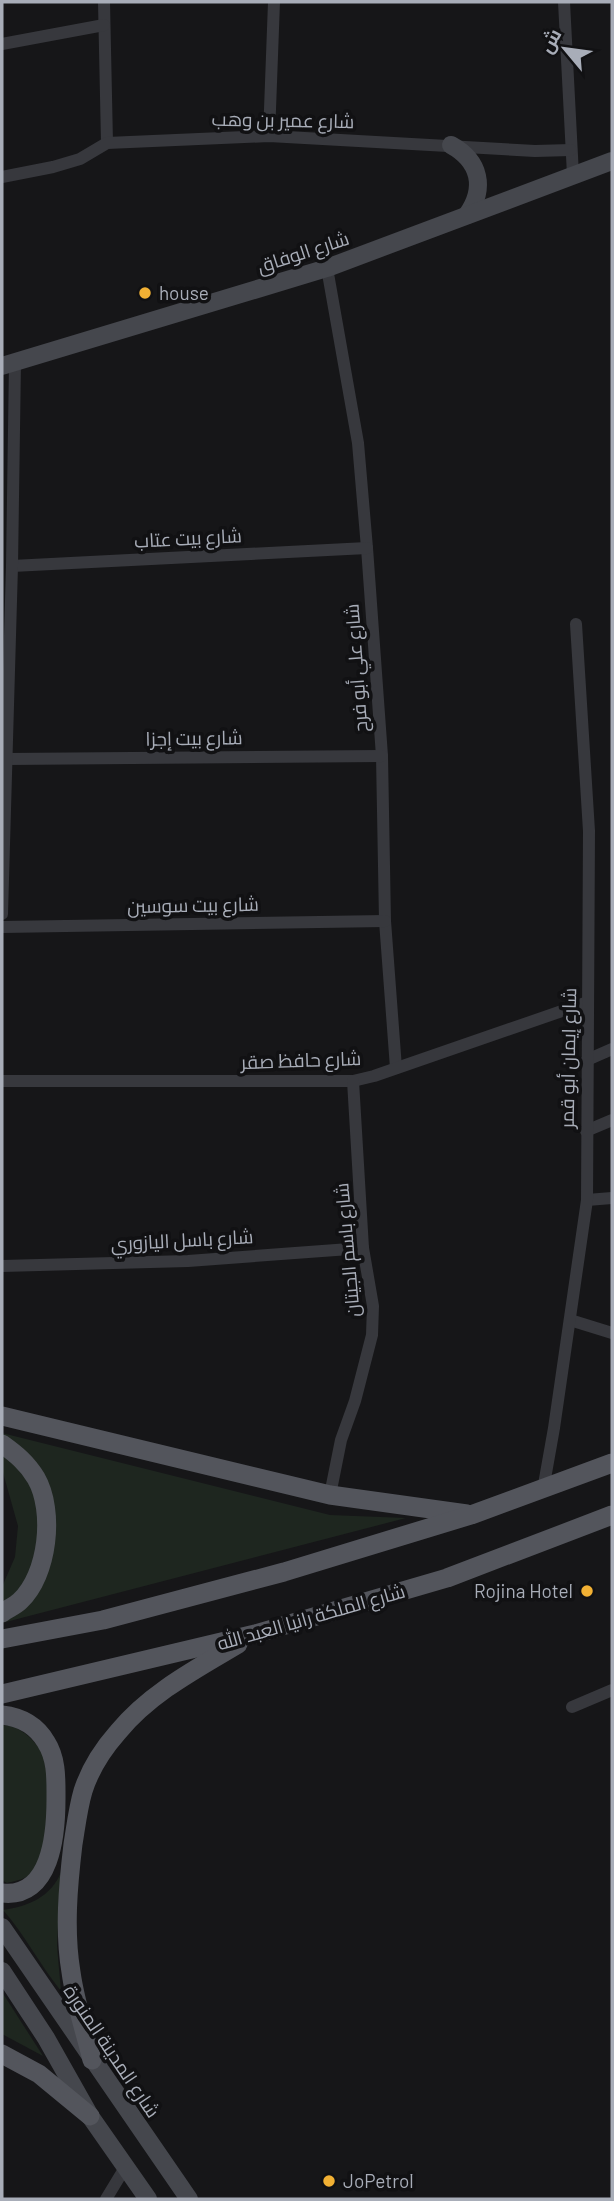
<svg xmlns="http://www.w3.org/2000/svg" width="614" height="2201" font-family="Barlow,Cairo,sans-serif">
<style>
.green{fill:#1e261f}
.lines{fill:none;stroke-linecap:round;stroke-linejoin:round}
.street{stroke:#37383d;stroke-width:12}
.secondary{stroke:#45474d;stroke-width:18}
.primary{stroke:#53555c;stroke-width:19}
.poi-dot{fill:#f2b134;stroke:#111113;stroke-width:2.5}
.labels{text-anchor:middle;stroke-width:7;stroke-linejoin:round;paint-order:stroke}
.street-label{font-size:19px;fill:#a8adb8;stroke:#111113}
.poi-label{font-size:19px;fill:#a8adb8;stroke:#111113;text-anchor:start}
</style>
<rect width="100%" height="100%" fill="#161618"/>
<!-- green -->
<g class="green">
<polygon points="2,1433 330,1515 406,1518 2,1623 2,1587 15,1557 18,1526 2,1469"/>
<path d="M 2,1725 C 21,1725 39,1743 46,1761 C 53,1776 49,1831 45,1848 C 44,1858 35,1870 28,1876 C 22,1880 14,1881 7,1883 L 2,1880 Z"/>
<path d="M 61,1872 L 57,1946 L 61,1991 C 40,1965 25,1935 3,1910 C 29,1906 51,1897 61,1872 Z"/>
<polygon points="2,1992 43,2056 2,2034"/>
</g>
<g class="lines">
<!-- street -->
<g class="street">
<polyline points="104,2 107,143"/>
<polyline points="564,2 573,175"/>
<polyline points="2,44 104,25"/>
<polyline points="269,136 274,2"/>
<polyline points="2,177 53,167 80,159 107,143 269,136 535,151 571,150"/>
<polyline points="327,268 358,443 367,548 382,756 385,921 396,1068"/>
<polyline points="12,566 367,548"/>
<polyline points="7,759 382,756"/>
<polyline points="2,914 12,566 15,362"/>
<polyline points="2,927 385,921"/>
<polyline points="587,1060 612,1049"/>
<polyline points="2,1081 353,1081 374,1076 588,1002"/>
<polyline points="586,1131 612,1120"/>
<polyline points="587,1200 612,1198"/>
<polyline points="2,1266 188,1261 363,1248"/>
<polyline points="570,1320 612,1333"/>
<polyline points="543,1490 554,1428 587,1200 589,831 576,624"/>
<polyline points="330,1495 341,1440 355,1401 372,1335 373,1306 363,1248 353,1081"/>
<polyline points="572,1707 612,1690"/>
<polyline points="106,2199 126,2166"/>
</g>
<!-- secondary -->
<g class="secondary">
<path d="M 451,145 C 480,161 486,188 467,215"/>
<polyline points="2,366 327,268 612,161"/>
<polyline points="2,1927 189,2199"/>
<polyline points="2,1971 46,2038 90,2116 148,2199"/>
</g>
<!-- primary -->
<g class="primary">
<polyline points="2,1416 330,1495 467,1514"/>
<path d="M 2,1444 C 16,1454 27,1463 36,1478 C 55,1511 48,1575 20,1601 C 15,1606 7,1609 2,1613"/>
<polyline points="2,1639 103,1620 284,1572 471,1515 612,1463"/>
<polyline points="2,1694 255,1634 447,1578 612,1515"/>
<path d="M 2,1715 C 20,1717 36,1725 46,1742 C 57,1759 56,1780 56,1799 C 56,1834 51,1899 2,1893"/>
<polyline points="2,2054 39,2074 90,2116"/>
<path d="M 92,2060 C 85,2031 75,2002 71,1972 C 64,1930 68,1886 73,1844 C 76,1826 78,1808 83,1791 C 90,1769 103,1749 118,1732 C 150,1693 196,1669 238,1644"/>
</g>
</g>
<!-- markers -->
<g class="poi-dot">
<circle cx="145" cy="293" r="7"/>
<circle cx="587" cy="1591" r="7"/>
<circle cx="329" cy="2181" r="7"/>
</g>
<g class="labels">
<!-- street labels -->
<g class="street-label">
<text transform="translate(283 120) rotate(1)" y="7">شارع عمير بن وهب</text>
<text transform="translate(303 252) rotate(-18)" y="7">شارع الوفاق</text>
<text transform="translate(188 538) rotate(-3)" y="7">شارع بيت عتاب</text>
<text transform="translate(356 668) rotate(-94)" y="7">شارع علي أبو فرح</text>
<text transform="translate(194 738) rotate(-1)" y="7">شارع بيت إجزا</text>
<text transform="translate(193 905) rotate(-1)" y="7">شارع بيت سوسين</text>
<text transform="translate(568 1058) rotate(-89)" y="7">شارع إيمان أبو قمر</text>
<text transform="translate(301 1060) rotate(-2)" y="7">شارع حافظ صقر</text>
<text transform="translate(182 1240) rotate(-3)" y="7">شارع باسل اليازوري</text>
<text transform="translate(347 1250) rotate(-95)" y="7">شارع باسم الجيتان</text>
<text transform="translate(311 1617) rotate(-16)" y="7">شارع الملكة رانيا العبد الله</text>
<text transform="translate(112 2051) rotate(56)" y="7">شارع المدينة المنورة</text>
</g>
<!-- poi labels -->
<g class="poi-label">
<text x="159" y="300">house</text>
<text x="573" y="1598" text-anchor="end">Rojina Hotel</text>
<text x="343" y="2188">JoPetrol</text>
</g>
</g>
<!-- border -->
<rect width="614" height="2201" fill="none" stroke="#a8adb8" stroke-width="7"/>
<!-- north arrow -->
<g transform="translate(565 49) rotate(299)" stroke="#111113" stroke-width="5" paint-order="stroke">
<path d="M0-5L12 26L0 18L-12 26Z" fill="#a8adb8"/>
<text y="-10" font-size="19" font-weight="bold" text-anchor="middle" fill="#a8adb8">ش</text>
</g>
</svg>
